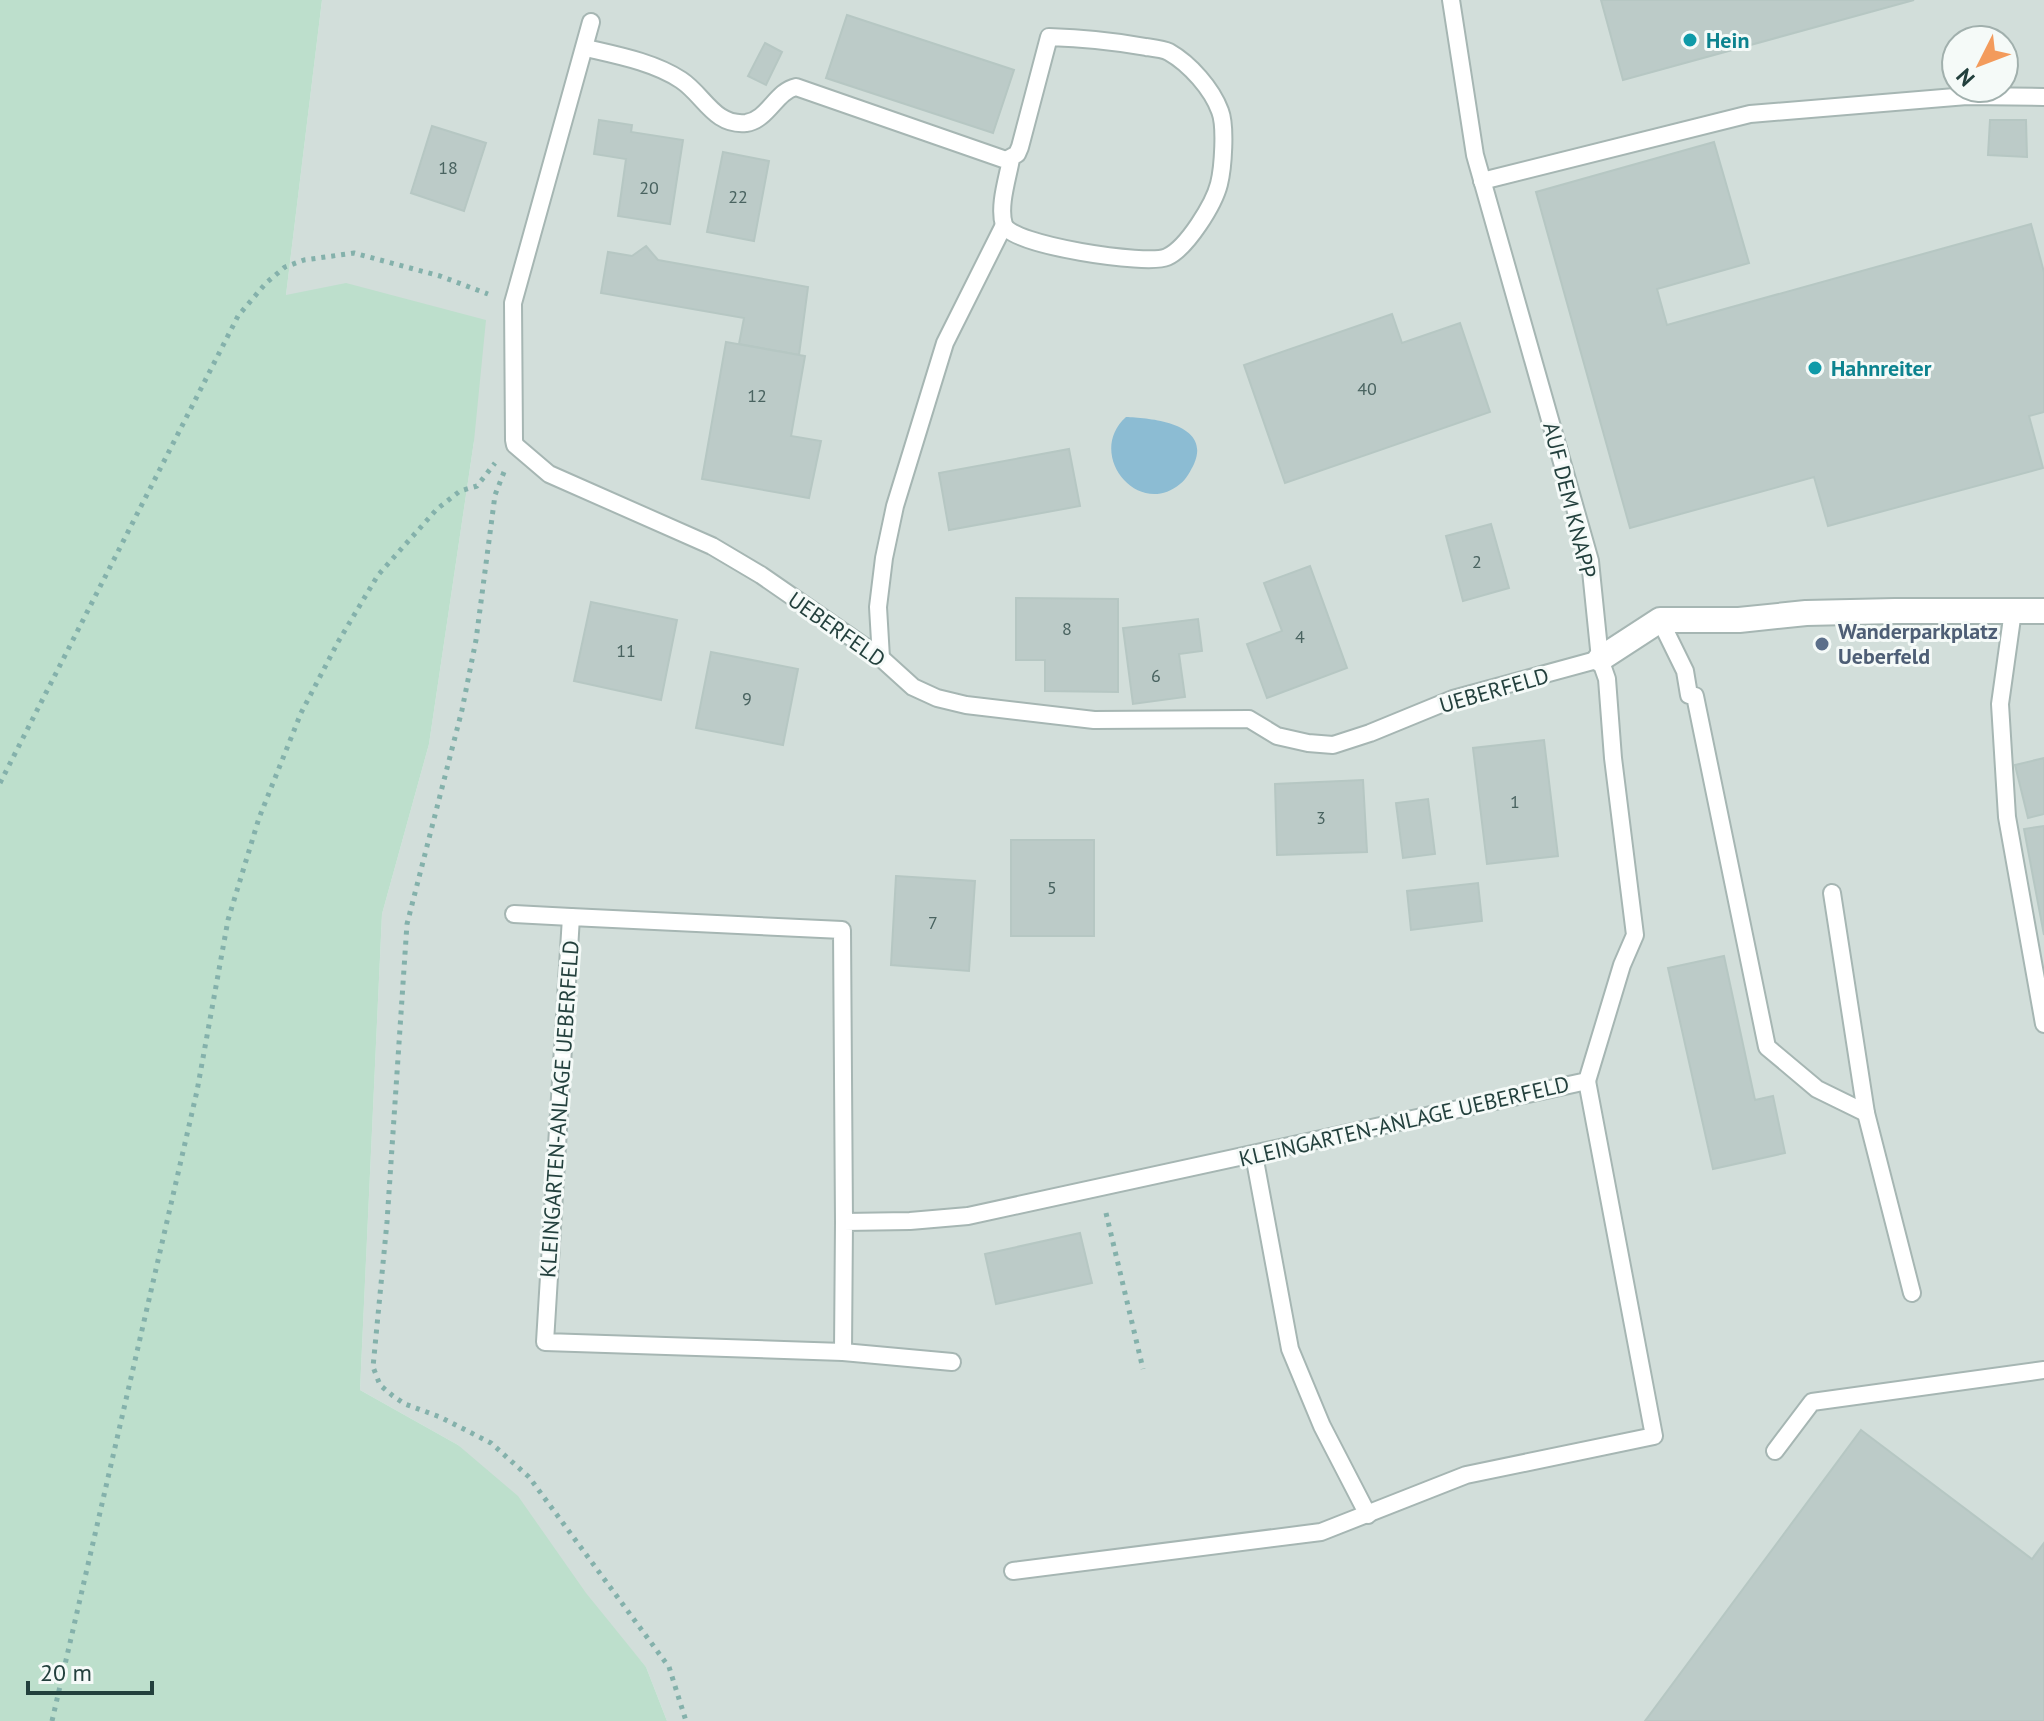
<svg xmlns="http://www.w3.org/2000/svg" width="2044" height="1721" font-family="'PT Sans',sans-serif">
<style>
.built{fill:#d2deda;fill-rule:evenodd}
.green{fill:#bddfcc}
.water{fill:#8cbcd3}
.building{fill:#bccbc8;stroke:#b6c7c3;stroke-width:2}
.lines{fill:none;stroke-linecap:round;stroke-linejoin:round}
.service-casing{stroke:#a6b6b3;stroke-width:20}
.minor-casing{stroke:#a6b6b3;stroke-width:28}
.path{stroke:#84b1ab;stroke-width:5;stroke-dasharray:4 6;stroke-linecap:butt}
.service{stroke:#fff;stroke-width:16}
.minor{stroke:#fff;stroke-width:24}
.culture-dot{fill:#0f9aa8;stroke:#f5faf8;stroke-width:3}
.service-dot{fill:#5c6f8a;stroke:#f5faf8;stroke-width:3}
.labels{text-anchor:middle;stroke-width:6;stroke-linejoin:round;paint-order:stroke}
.number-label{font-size:18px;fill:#496360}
.culture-label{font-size:22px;font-weight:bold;fill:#0d838f;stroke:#f5faf8;text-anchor:start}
.street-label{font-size:22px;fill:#23403d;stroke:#f5faf8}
.service-label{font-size:22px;font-weight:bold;fill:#4e5e75;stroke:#f5faf8;text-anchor:start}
</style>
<rect width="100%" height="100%" fill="#e4eeeb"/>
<!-- built -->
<path class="built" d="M 322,0 L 2044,0 L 2044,1721 L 667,1721 L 646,1667 L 458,1445 L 360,1390 L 382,914 L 429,744 L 474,441 L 286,295 ZM 1956,40 L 2004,40 L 2004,88 L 1956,88 Z"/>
<!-- green -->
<polygon class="green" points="0,0 322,0 286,295 346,283 486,320 474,441 429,744 382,914 360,1390 458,1445 518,1496 586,1593 646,1667 667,1721 0,1721"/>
<!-- water -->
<path class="water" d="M 1126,417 C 1150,418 1212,423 1194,464 C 1191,470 1186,480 1180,484 C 1138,519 1085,454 1126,417 Z"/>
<!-- building -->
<g class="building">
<polygon points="1601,0 1914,0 1623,80"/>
<polygon points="847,15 1014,70 993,133 826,78"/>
<polygon points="765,43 782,52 766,85 748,76"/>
<polygon points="599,120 632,125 631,132 683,140 670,224 618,216 626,159 594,154"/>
<polygon points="1990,120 2026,120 2027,157 1988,155"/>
<polygon points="432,126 486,143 464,211 411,193"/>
<polygon points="1714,142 1749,263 1657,289 1667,325 2031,224 2044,272 2044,412 2029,416 2043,468 1828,526 1814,477 1630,528 1536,192"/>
<polygon points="723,152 769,161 754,241 707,232"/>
<polygon points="646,246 658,260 808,287 799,355 739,344 744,318 601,293 608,252 632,256"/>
<polygon points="1392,314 1402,343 1460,323 1490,412 1285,483 1244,365"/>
<polygon points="726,342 805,356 791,436 821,441 809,498 702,479"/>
<polygon points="1069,449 1080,506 949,530 939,473"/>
<polygon points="1491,524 1509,588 1463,601 1446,536"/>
<polygon points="1310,566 1347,668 1267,698 1247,644 1282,631 1264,583"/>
<polygon points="1016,598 1118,599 1118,692 1045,691 1045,660 1016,660"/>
<polygon points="591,602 677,620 661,700 574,681"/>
<polygon points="1198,619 1202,651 1179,654 1185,697 1133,704 1123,628"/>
<polygon points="711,652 798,669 783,745 696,728"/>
<polygon points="1544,740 1558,856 1487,864 1473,748"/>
<polygon points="2044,758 2044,814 2028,818 2015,765"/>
<polygon points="1363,780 1367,852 1277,855 1275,784"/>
<polygon points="1428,799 1435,854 1403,858 1396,803"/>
<polygon points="2044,826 2044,935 2024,829"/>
<rect x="1011" y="840" width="83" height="96"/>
<polygon points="896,876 975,881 969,971 891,965"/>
<polygon points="1478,883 1482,921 1411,930 1407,891"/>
<polygon points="1724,956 1755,1100 1773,1096 1785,1153 1713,1169 1668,968"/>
<polygon points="1080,1233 1092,1283 996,1304 985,1254"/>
<polygon points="1861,1430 2032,1559 2044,1543 2044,1721 1645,1721"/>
</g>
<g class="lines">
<defs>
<g id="service">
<polyline points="591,22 513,303 514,440 515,445 549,474 712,546 761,575 881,658 913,687 937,698 966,705 1094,720 1249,719 1277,736 1308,743 1333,745 1370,733 1453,699 1600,659"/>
<path d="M 586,48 C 616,55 654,62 681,80 C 704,95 714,126 746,123 C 768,120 776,91 796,87 L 1006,160 L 1017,154 L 1020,147 L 1049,37 C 1082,38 1113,41 1146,47 C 1153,48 1163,49 1169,52 C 1190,64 1212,89 1220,111 C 1226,126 1223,168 1219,184 C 1214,204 1187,248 1167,257 C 1147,266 1011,245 1004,225 C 998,206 1008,177 1011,159"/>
<polyline points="1482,181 1750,114 1967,96 2044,97"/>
<polyline points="2013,611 2000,704 2007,817 2044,1024"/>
<polyline points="1660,620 1685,671 1689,695 1695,696 1767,1047 1817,1089 1866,1113"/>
<polyline points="881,658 878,607 884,558 895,506 945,343 1004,225"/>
<polyline points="1832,893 1866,1113 1912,1293"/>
<polyline points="514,914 571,917"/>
<polyline points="1254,1155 1290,1349 1322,1426 1368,1515"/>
<polyline points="844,1222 843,1352 545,1342 571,917 842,930 844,1222 910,1221 968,1216 1587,1081 1622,965 1635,935 1613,758 1607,679 1600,659 1590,561 1475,155 1451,0"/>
<polyline points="843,1352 952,1362"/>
<polyline points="1775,1451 1812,1402 2044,1370"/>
<polyline points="1013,1571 1321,1532 1466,1475 1654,1436 1587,1081"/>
</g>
<polyline id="minor" points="1600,659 1660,620 1739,620 1806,613 1895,611 2044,611"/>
</defs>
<!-- service casing -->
<use href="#service" class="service-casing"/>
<!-- minor casing -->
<use href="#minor" class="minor-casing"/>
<!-- path -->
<g class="path">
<polyline points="504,472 495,495 476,640 462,710 407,924 387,1222 373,1367 380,1385 393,1396 405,1404 440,1417 491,1443 529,1477 669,1667 686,1721"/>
<polyline points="0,783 238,316 266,283 285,267 304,260 354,253 440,276 488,294"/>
<polyline points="1106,1213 1143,1369"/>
<polyline points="52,1721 197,1091 228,920 259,818 301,713 338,642 378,575 437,509 460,491 477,486 495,463"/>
</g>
<!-- service -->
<use href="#service" class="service"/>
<!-- minor -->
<use href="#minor" class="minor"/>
</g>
<!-- markers -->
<g class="culture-dot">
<circle cx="1690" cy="40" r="8"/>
<circle cx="1815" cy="368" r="8"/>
</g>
<circle class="service-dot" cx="1822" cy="644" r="8"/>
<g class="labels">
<!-- number labels -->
<g class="number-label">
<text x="448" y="174">18</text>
<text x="649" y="194">20</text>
<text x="738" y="203">22</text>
<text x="1367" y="395">40</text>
<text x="757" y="402">12</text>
<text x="1477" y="568">2</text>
<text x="1067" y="635">8</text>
<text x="1300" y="643">4</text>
<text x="626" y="657">11</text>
<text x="1156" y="682">6</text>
<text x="747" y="705">9</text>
<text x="1515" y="808">1</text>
<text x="1321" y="824">3</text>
<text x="1052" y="894">5</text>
<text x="933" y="929">7</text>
</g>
<!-- culture labels -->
<g class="culture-label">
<text x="1706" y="48">Hein</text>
<text x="1831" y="376">Hahnreiter</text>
</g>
<!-- street labels -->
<g class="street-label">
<text transform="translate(1570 500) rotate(76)" y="8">AUF DEM KNAPP</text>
<text transform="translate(837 629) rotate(35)" y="8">UEBERFELD</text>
<text transform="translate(1494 690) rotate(-16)" y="8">UEBERFELD</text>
<text transform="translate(559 1109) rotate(-86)" y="8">KLEINGARTEN-ANLAGE UEBERFELD</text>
<text transform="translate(1404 1121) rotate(-13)" y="8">KLEINGARTEN-ANLAGE UEBERFELD</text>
</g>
<!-- service labels -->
<g class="service-label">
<text x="1838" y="639">Wanderparkplatz<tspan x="1838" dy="25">Ueberfeld</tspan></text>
</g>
</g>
<!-- north arrow -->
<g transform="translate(1980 64) rotate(228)"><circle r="38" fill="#f5faf8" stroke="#a1b0ad" stroke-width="2"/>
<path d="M0-6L14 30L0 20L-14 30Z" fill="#f39b5c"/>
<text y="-12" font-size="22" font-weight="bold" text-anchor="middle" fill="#23403d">N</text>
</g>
<!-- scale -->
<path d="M28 1681v12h124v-12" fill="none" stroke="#23403d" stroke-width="4"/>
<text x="40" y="1681" font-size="24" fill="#23403d" stroke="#f5faf8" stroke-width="6" paint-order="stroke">20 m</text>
</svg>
